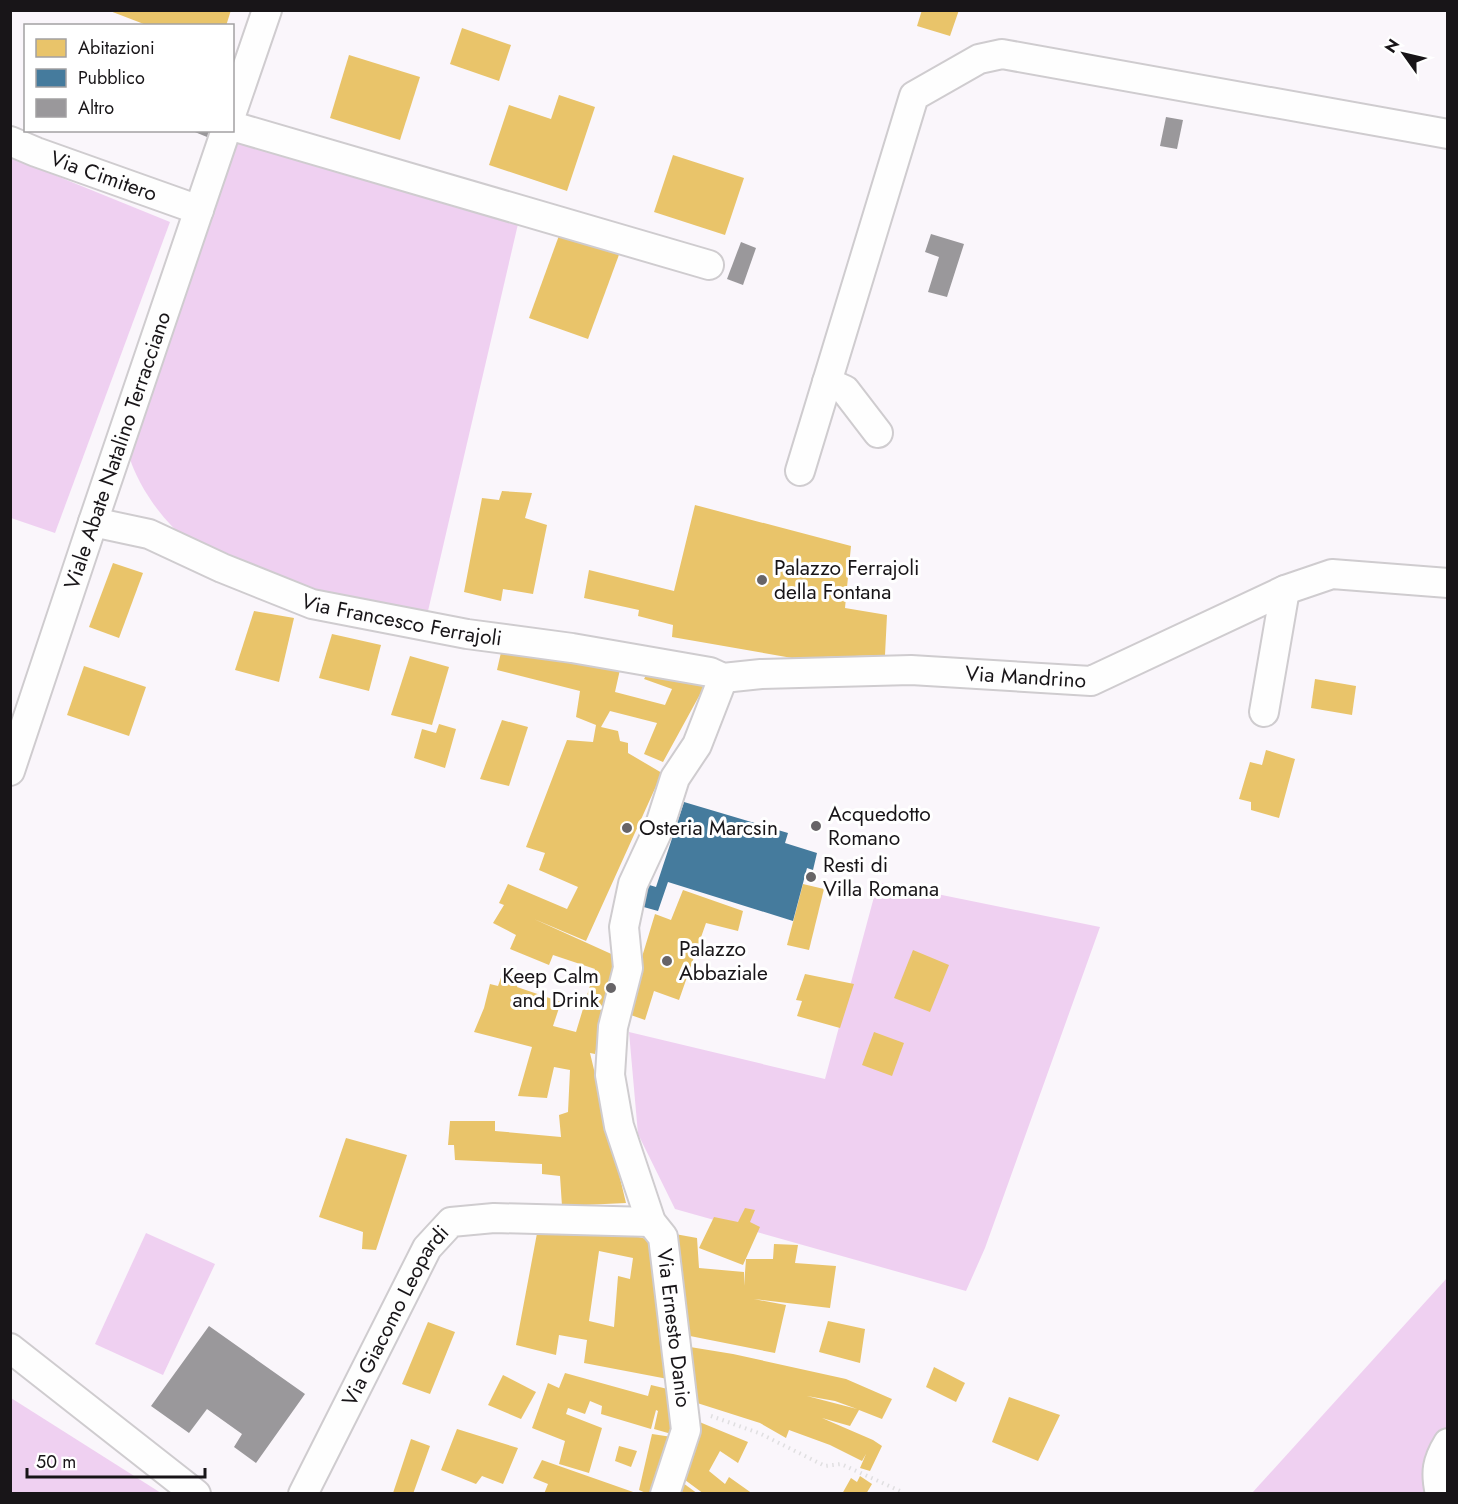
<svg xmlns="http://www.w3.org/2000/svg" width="1458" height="1504" font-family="Jost,sans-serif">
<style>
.green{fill:#efd0f1}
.homes{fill:#e9c46a;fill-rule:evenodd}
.public{fill:#457b9d}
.building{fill:#9a989b}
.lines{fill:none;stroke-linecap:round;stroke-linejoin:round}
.minor-casing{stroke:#cfcccf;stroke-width:32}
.path{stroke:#e0dfe1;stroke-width:4;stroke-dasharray:1.5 4.5;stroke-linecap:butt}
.minor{stroke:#fefefe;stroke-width:28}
.poi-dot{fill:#676467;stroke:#fff;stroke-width:2}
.labels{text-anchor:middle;stroke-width:6;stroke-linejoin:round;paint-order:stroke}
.street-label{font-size:21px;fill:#181518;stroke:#fff}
.poi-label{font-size:21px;fill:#181518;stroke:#fff;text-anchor:start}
</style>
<rect width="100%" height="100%" fill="#faf6fb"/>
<!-- green -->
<g class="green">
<path d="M 237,140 L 518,224 L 428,611 L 315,596 L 189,542 C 162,520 138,487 128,453 Z"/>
<polygon points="10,157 170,222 55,533 11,518"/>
<polygon points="878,882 1100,927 985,1248 966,1291 675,1209 638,1134 629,1032 825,1079"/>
<polygon points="146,1233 215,1264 163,1375 95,1344"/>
<polygon points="1447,1278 1447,1493 1252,1493"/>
<polygon points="10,1398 11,1398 161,1493 11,1493"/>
</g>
<!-- homes -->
<g class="homes">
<polygon points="231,10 226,26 149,26 110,11"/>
<polygon points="922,10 959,10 950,36 917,26"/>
<polygon points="462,28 511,45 499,81 450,64"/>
<polygon points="349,55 420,77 400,140 330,118"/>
<polygon points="559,95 595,107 567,191 489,165 509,105 551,119"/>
<polygon points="673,155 744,178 725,235 654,212"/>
<polygon points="561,230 620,252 588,339 529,318"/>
<polygon points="502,491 532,493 525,518 547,525 533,594 503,589 501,601 464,592 482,498 499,500"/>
<polygon points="695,505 851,546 845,608 887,615 885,655 792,658 672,637 673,625 638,616 639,610 584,598 589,570 674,591"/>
<polygon points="113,563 143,573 119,638 89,627"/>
<polygon points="254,611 294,618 279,682 235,670"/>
<polygon points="332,634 381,645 369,691 319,678"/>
<polygon points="502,648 623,656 615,692 665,705 672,689 644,679 651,667 695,674 704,687 663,762 644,754 657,723 610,711 601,727 618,731 620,741 628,743 628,753 662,773 586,941 534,919 618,957 595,1054 590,1053 626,1203 562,1206 560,1176 542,1174 542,1164 455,1160 454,1145 448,1145 450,1121 495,1121 495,1131 561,1137 559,1115 568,1112 570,1070 554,1067 547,1098 518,1096 532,1047 474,1032 484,1008 490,984 498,986 504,969 520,974 517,987 561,1002 553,1026 576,1032 595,969 553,955 549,965 510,949 516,935 493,923 504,905 499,903 508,884 567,909 578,887 539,870 545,853 526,847 567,740 593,742 596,725 576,717 580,691 497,670"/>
<polygon points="410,656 449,667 432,725 391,715"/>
<polygon points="84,666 146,687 129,736 67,715"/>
<polygon points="1315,679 1356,686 1352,715 1311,708"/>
<polygon points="502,720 528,727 509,786 480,779"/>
<polygon points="439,724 456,729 445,768 414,758 422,729 436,733"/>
<polygon points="1266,750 1295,759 1279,818 1251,810 1251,802 1239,799 1250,762 1262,765"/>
<polygon points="803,884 824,889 809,950 787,945"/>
<polygon points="683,890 743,911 738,931 706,923 679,1000 654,991 645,1020 625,1013 655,914 671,920"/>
<polygon points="913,950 949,965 930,1012 894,998"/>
<polygon points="805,974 854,984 840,1028 797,1016 802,1001 796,1000"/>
<polygon points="874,1032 904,1043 892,1076 862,1065"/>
<polygon points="346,1138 407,1155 376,1250 362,1249 363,1232 319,1217"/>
<polygon points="745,1208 755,1210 750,1222 760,1227 743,1265 699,1248 714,1217 738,1222"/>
<path d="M 538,1228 L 601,1228 L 655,1241 L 673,1380 L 584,1363 L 587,1340 L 559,1335 L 556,1355 L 516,1345 ZM 599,1251 L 633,1258 L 630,1279 L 618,1276 L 614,1327 L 589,1321 Z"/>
<polygon points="675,1234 697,1238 699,1268 744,1272 744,1286 746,1259 773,1259 774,1244 798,1245 795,1263 836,1266 830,1308 754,1299 786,1305 775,1353 685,1335"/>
<polygon points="828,1321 865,1329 860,1363 819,1352"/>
<polygon points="428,1322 455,1332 430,1394 402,1384"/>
<path d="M 690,1347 L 733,1354 L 846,1379 L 892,1399 L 882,1419 L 859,1410 L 850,1426 L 822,1418 L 873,1440 L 882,1446 L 870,1471 L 860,1468 L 866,1454 L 862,1461 L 830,1445 L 789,1430 L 786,1438 L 760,1423 L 694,1402 ZM 807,1396 L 835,1401 L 857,1409 Z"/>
<polygon points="934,1367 965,1383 956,1402 926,1387"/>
<polygon points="565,1373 648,1396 651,1385 676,1391 675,1435 654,1429 658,1411 656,1410 651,1429 601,1414 602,1406 590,1401 585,1414 568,1408 566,1414 602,1428 589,1473 559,1464 565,1441 532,1428 548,1383 559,1388"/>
<polygon points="503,1375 536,1392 521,1419 488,1405"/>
<polygon points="1009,1397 1060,1415 1038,1461 992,1442"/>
<polygon points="697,1421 748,1442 738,1463 720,1451 709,1471 725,1484 729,1477 753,1494 704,1494 681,1477"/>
<polygon points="457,1429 518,1448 503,1484 482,1476 476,1484 441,1470"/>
<polygon points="652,1434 672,1437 661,1494 648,1494 639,1490"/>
<polygon points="411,1439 430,1446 413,1494 395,1494 393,1493"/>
<polygon points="619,1446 637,1451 631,1467 615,1461"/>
<polygon points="542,1460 636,1493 635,1494 544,1494 548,1484 533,1478"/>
<polygon points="860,1476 872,1484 866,1494 842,1494 851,1478 857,1482"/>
<polygon points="679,1480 698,1494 674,1494"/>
</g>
<!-- public -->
<polygon class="public" points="684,802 788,833 785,843 817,853 813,870 807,868 793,921 668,882 658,911 640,906 646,884 656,887"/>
<!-- building -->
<g class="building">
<polygon points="1166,117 1183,120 1177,149 1160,146"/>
<polygon points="190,130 210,130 207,137"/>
<polygon points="931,234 964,244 947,297 928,292 939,257 925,252"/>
<polygon points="741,242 756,248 743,285 727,279"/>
<polygon points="209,1326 305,1394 256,1463 234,1447 242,1434 207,1409 189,1433 151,1406"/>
</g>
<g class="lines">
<defs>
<g id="minor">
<polyline points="232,112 267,10"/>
<polyline points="232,126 709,265"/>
<path id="s1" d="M 10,141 L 36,152 L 199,210"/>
<polyline points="827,382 845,390 878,433"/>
<polyline points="800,471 914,96 979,59 1002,54 1448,134"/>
<path id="s2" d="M 93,522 L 149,534 L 222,568 L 312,604 L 467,634 L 572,648 L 710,672 L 723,678 L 761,674 L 911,670 L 1091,681 L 1285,590 L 1332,574 L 1448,583"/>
<polyline points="1264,712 1285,590"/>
<path id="s3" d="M 10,771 L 93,522 L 226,130"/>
<polyline points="10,1348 196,1494"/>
<path id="s4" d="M 303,1494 L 427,1248 L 451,1222 L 494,1218 L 651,1222"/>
<polyline points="665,1494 686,1430 663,1237 651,1222 619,1126 610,1075 613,1027 628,968 624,927 633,884 659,828 675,778 697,745 723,678"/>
<path d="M 1440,1494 C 1435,1472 1437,1461 1448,1443"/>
</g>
</defs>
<!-- minor casing -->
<use href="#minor" class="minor-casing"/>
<!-- path -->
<polyline class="path" points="711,1416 759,1433 825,1466 841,1464 900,1491 898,1494"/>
<!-- minor -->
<use href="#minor" class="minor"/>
</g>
<!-- markers -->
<g class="poi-dot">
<circle cx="762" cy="580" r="6"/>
<circle cx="816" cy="826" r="6"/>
<circle cx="627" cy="828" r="6"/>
<circle cx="811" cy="877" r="6"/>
<circle cx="667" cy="961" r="6"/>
<circle cx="611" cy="988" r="6"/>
</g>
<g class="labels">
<!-- street labels -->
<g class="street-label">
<text dy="7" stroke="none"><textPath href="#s1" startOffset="100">Via Cimitero</textPath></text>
<text dy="7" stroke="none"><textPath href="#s3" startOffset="338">Viale Abate Natalino Terracciano</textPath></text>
<text dy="7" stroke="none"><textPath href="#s2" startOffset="326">Via Francesco Ferrajoli</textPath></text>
<text dy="7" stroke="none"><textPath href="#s2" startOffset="956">Via Mandrino</textPath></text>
<text dy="7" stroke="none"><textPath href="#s4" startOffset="201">Via Giacomo Leopardi</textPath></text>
<text transform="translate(674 1328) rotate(83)" y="7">Via Ernesto Danio</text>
</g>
<!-- poi labels -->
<g class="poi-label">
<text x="774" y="575">Palazzo Ferrajoli<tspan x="774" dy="24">della Fontana</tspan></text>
<text x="828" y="821">Acquedotto<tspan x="828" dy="24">Romano</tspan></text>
<text x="639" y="835">Osteria Marcsin</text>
<text x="823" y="872">Resti di<tspan x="823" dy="24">Villa Romana</tspan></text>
<text x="679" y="956">Palazzo<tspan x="679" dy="24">Abbaziale</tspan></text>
<text x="599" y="983" text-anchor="end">Keep Calm<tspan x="599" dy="24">and Drink</tspan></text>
</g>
</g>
<!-- border -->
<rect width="1458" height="1504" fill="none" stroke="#181518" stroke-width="24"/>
<!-- legend -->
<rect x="24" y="24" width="210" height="108" fill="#ffffff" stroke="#a3a1a3" stroke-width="1.5"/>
<rect x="36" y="39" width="30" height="18" fill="#e9c46a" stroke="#a3a1a3" stroke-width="1.5"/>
<text x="78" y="54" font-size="18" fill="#181518">Abitazioni</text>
<rect x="36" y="69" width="30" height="18" fill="#457b9d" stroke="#a3a1a3" stroke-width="1.5"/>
<text x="78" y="84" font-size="18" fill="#181518">Pubblico</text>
<rect x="36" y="99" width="30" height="18" fill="#9a989b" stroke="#a3a1a3" stroke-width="1.5"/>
<text x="78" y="114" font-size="18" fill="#181518">Altro</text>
<!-- north arrow -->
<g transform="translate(1404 54) rotate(304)" stroke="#ffffff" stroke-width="4.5" paint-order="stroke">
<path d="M0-4.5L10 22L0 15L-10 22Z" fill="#181518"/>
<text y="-9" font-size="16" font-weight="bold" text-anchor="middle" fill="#181518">N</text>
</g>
<!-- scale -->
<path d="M27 1468v9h178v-9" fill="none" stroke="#181518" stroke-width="3"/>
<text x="36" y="1468" font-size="18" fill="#181518" stroke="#ffffff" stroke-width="4.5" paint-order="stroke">50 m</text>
</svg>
